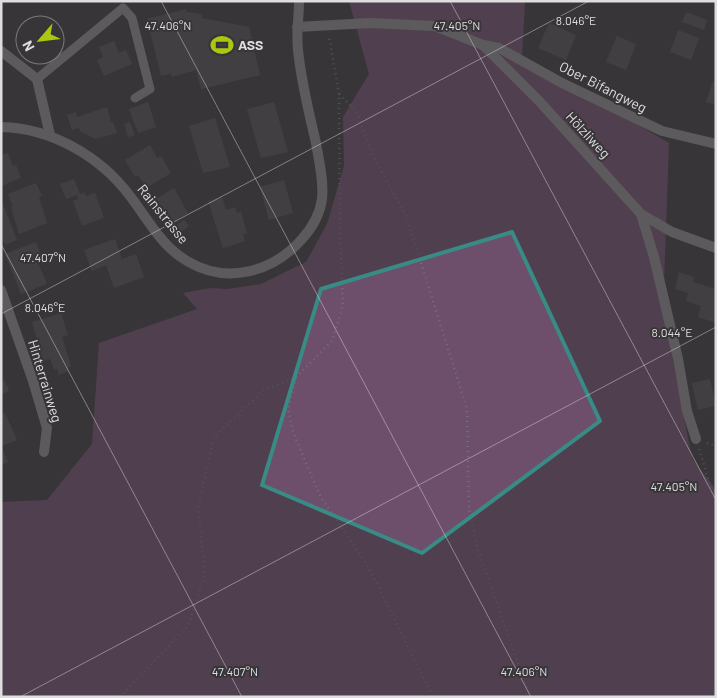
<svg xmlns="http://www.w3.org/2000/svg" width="717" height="698" font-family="Barlow,sans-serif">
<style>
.green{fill:#6d4e6b}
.building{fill:#4f4d4f}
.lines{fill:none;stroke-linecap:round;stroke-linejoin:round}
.path{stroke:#747174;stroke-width:2.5;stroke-dasharray:1 4;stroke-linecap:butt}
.service{stroke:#888788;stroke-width:9}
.minor{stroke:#888788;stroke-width:10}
.marked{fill:none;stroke:#398b85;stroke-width:4;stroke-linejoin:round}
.ticks{fill:none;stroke:#dfdedf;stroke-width:1;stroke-opacity:0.45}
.labels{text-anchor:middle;stroke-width:4;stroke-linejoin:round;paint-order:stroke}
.poi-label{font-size:14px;font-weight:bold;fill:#dfdedf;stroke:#383538;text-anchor:start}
.street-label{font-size:14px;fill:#dfdedf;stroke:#383538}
.ticks-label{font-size:12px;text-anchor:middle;fill:#dfdedf;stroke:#383538;stroke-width:4;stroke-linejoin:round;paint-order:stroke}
</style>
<rect width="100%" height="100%" fill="#383538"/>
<!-- green -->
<polygon class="green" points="349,1 524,1 525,2 522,57 669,143 663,311 692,458 716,490 716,697 1,697 1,502 47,500 92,444 99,343 197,309 183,293 211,288 227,289 261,284 306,262 327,224 344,166 343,117 369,74"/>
<!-- building -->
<g class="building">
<polygon points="186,9 186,12 201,14 202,18 249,27 260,75 201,89 196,70 172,77 171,74 161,76 147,19"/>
<polygon points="686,12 707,20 704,30 682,22"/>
<polygon points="549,23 576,35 566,60 538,48"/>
<polygon points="678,30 699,38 691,60 670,52"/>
<polygon points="617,36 636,44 626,70 606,62"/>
<polygon points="114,41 119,53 126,50 132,64 104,76 97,60 103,57 99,47"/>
<polygon points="598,77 609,87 603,94 592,84"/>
<polygon points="713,81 716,82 716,105 706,102"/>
<polygon points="148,102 156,127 138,133 129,109"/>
<polygon points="274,102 288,152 261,158 247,109"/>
<polygon points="107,107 111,122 113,122 117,133 95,139 80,131 79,128 72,130 67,115 76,112 77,117"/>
<polygon points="215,118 230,167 203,173 189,126"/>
<polygon points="130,122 135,135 128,137 124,124"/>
<polygon points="150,145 157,158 161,156 171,173 146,188 138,175 135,177 125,160"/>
<polygon points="8,153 13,166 16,165 21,178 1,186 1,155"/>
<polygon points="74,179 80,194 84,192 86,196 95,193 104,218 82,226 73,201 78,199 77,195 66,199 60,184"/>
<polygon points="284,180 293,213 269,220 260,187"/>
<polygon points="36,183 42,196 39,197 47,223 19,234 11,207 13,206 8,194"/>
<polygon points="174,188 188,213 170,224 156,199"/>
<polygon points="222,197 226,210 235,207 237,213 241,212 247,233 243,234 245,241 223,248 208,201"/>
<polygon points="1,199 17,240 5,245 1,236"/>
<polygon points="184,220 189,226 175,237 170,230"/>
<polygon points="115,239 122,259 136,254 144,277 114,288 106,265 92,271 84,250"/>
<polygon points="36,242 41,256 36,258 47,284 21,294 5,254"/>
<polygon points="679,272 694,277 693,282 716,289 716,323 698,317 701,306 686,301 688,293 675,289"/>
<polygon points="61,313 68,335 62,337 71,366 68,367 69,371 59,375 57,369 54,370 50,359 43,361 32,322"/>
<polygon points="710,379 716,406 698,410 692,383"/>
<polygon points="5,380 9,391 1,394 1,382"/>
<polygon points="5,413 17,440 1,446 8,462 1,465 1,415"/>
</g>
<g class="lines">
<!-- path -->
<g class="path">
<polyline points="339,94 356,111 376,162 406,215 467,409 469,508 477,547 530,697"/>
<polyline points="296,377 288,409 293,432 320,496 368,566 433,697"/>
<polyline points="707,443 716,446"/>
<polyline points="699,449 716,505"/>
<polyline points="120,697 188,626 205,574 198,509 214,437 264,390 296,377 332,341 343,305 340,231 339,94 329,36"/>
</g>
<!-- service -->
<polyline class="service" points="37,79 123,8 132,18 150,89 135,98"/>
<!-- minor -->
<g class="minor">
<polyline points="297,27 370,23 435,26 483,45 540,102 641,214 654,257 678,359 687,411 696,439"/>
<polyline points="483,45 499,48 562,83 662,131 716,144"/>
<polyline points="1,51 37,79 50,135"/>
<path d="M 1,127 C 51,128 100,156 130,196 C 147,218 162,247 187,261 C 227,285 273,272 302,239 C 312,228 320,214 322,199 C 324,181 319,161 316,143 C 309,113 301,81 298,50 C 296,34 299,18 299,1"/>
<polyline points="641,214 672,232 716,248"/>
<polyline points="1,290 33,381 47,428 44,452"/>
</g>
</g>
<!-- marked area -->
<path d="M0 0H717V698H0ZM 512,232 L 600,421 L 422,553 L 262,485 L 321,289 Z" fill="#383538" fill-opacity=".55" fill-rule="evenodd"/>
<path class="marked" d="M 512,232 L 600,421 L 422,553 L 262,485 L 321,289 Z"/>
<!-- ticks -->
<path class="ticks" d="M 161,1 L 531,697M 450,1 L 716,500M 1,244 L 242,697M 1,314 L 589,1M 20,697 L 716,327"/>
<!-- icons -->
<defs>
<symbol id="stadium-bare" viewBox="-9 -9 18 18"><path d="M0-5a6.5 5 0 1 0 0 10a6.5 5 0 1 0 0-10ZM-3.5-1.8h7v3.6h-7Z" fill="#adc60f" stroke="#383538" stroke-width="2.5" paint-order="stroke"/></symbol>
</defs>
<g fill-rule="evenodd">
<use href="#stadium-bare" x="206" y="29" width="32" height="32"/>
</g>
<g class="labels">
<!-- poi labels -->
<g class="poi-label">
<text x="238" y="50">ASS</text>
</g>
<!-- street labels -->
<g class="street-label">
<text transform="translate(603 87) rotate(27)" y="5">Ober Bifangweg</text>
<text transform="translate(588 135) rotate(47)" y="5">Hölzliweg</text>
<text transform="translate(163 214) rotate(51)" y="5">Rainstrasse</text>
<text transform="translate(45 381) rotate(73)" y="5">Hinterrainweg</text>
</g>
</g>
<g class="ticks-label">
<text x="576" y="25">8.046°E</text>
<text x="168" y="30">47.406°N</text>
<text x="457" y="30">47.405°N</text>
<text x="43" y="262">47.407°N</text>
<text x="45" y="312">8.046°E</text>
<text x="672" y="337">8.044°E</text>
<text x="674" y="491">47.405°N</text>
<text x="235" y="676">47.407°N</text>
<text x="524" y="676">47.406°N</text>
</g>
<!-- border -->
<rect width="717" height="698" fill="none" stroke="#dfdedf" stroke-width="5"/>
<!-- north arrow -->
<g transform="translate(40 40) rotate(242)"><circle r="24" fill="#383538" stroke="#7b797b"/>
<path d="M0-4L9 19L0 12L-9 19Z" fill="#adc60f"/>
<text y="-8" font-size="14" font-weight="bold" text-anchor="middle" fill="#dfdedf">N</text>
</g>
</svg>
